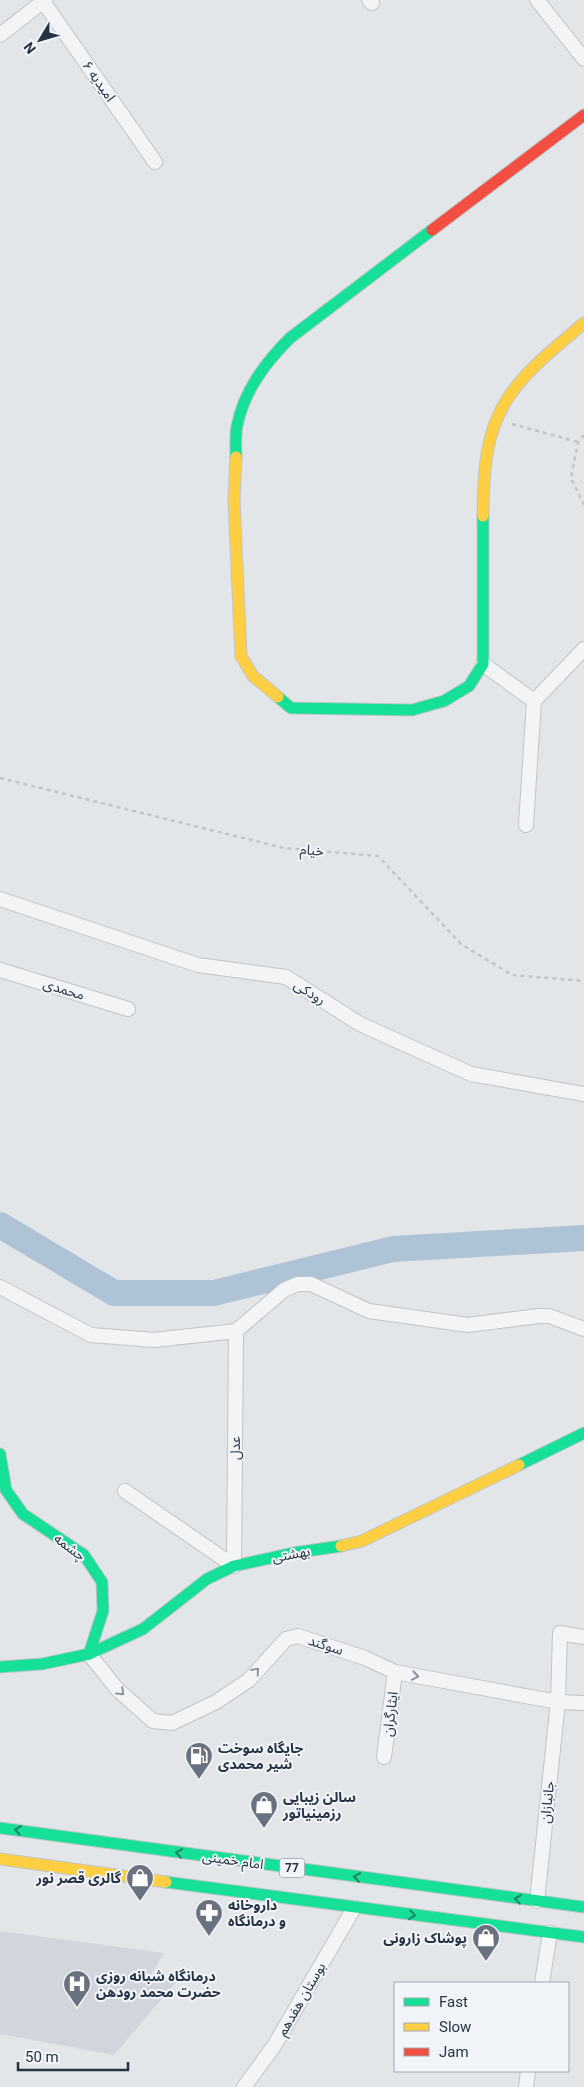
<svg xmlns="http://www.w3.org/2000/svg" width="584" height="2087" font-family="Roboto,'Noto Sans Arabic',sans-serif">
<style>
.built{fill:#d1d6dd}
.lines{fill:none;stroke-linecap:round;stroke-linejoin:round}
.river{stroke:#afc3d7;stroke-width:26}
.street-casing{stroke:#c1c4c7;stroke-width:16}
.fast-casing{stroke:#c1c4c7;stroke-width:13}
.slow-casing{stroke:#c1c4c7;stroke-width:13}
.jam-casing{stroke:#c1c4c7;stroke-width:13}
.path{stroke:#c1c4c9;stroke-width:2.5;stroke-dasharray:4 4;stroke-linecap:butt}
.street{stroke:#f3f4f6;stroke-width:14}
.fast{stroke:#16e098;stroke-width:11}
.slow{stroke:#ffcf43;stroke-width:11}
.jam{stroke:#f24e42;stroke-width:11}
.oneway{stroke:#8d949e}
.oneway2{stroke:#1f816a}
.labels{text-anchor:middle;stroke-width:4;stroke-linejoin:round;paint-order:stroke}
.shield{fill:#f1f4f8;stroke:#646d7b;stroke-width:1}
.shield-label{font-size:12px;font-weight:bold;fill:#273345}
.street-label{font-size:14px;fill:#273345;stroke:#f1f4f8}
.poi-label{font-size:14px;font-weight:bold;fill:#273345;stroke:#f1f4f8;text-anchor:start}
</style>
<rect width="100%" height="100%" fill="#e3e6e9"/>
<!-- built -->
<polygon class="built" points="0,1931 164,1953 151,1975 176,1982 114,2055 0,2034"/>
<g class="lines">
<!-- river -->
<polyline class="river" points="0,1225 114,1293 214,1293 393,1249 584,1238"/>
<defs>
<g id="street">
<polyline points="42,0 155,162"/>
<polyline points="369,0 372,3"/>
<polyline points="537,0 584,59"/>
<polyline points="0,35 45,0"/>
<polyline points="483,664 534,701 526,825"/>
<polyline points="534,701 584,649"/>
<polyline points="0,899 198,965 286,977 360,1024 471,1074 584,1094"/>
<polyline points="0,970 128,1009"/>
<polyline points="0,1287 91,1335 154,1340 236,1331 284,1290 298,1284 311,1284 369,1311 468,1325 538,1316 549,1316 584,1329"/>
<polyline points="125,1491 234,1566"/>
<polyline points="234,1566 236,1331"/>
<polyline points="89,1654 117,1689 153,1721 172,1723 216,1702 249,1680 286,1639 298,1636 365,1658 395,1672 558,1702 584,1703"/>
<polyline points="384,1757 395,1672"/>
<polyline points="537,1901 558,1702 560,1633 584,1637"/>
<polyline points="542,1983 550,1933"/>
<polyline points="244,2087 274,2046 354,1908"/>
<polyline points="526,2087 528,2071"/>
</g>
<g id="fast">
<path d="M 236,457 C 236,447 235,436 237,426 C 244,391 265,363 290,338 L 432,230"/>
<polyline points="278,697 291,708 412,710 444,701 469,686 483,664 483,516"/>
<polyline points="0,1454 6,1490 23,1514 84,1555 102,1582 103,1611 89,1654"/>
<polyline points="519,1465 584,1433"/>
<polyline points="0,1667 42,1664 89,1654 143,1629 207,1579 234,1566 293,1553 341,1546"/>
<polyline points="0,1828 584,1907"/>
<polyline points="166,1882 584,1937"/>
</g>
<g id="slow">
<polyline points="236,457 234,499 241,656 253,676 278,697"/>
<path d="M 483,516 C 483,475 485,430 510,395 C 529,367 559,345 584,323"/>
<polyline points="341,1546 362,1541 519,1465"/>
<polyline points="0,1859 166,1882"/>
</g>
<polyline id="jam" points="432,230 584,115"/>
</defs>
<!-- street casing -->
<use href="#street" class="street-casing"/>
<!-- fast casing -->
<use href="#fast" class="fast-casing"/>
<!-- slow casing -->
<use href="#slow" class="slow-casing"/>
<!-- jam casing -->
<use href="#jam" class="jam-casing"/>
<!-- path -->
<g class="path">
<polyline points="512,424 578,442"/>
<polyline points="584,435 578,442 571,478 584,505"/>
<polyline points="0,778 284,848 378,856 461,944 512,975 584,981"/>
</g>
<!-- street -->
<use href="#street" class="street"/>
<!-- fast -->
<use href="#fast" class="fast"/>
<!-- slow -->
<use href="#slow" class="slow"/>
<!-- jam -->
<use href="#jam" class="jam"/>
</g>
<!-- one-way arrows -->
<defs><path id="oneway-chevron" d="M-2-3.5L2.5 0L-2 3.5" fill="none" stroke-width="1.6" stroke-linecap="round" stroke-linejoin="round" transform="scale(1.25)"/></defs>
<g class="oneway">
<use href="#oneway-chevron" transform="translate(256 1671) rotate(-49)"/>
<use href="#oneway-chevron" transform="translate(415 1676) rotate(10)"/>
<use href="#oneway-chevron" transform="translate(121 1692) rotate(44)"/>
</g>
<g class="oneway2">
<use href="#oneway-chevron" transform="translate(18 1830) rotate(-172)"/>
<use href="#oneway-chevron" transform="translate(179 1853) rotate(-172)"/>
<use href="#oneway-chevron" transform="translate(357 1877) rotate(-172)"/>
<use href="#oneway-chevron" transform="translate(518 1899) rotate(-172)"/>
<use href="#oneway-chevron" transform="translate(412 1915) rotate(7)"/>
</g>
<!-- icons -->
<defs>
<symbol id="fuel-pin" viewBox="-11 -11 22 30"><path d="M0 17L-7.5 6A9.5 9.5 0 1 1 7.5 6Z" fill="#69727e" stroke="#f1f4f8"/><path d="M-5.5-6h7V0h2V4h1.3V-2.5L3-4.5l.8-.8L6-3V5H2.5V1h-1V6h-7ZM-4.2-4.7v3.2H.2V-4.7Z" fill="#fff"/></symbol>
<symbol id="shop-pin" viewBox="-11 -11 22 30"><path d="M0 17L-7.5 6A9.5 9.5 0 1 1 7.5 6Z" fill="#69727e" stroke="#f1f4f8"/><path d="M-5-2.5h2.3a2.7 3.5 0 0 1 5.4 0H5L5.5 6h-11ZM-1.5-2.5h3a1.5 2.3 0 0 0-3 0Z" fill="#fff"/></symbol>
<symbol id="pharmacy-pin" viewBox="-11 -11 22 30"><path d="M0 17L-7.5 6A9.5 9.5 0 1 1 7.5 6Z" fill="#69727e" stroke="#f1f4f8"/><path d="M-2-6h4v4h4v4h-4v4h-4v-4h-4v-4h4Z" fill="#fff"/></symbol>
<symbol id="hospital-pin" viewBox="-11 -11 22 30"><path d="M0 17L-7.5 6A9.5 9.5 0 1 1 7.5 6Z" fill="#69727e" stroke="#f1f4f8"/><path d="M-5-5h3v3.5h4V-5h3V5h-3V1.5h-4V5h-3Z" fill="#fff"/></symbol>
</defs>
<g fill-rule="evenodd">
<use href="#fuel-pin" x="183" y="1740" width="32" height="43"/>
<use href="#shop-pin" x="248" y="1789" width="32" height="43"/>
<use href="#shop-pin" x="124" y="1862" width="32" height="43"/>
<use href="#pharmacy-pin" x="193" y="1897" width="32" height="43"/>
<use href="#shop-pin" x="470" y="1922" width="32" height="43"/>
<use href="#hospital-pin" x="61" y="1968" width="32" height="43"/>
</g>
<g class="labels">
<!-- shield labels -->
<rect class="shield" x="279.5" y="1858.5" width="25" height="19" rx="4"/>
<g class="shield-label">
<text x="292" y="1872">77</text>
</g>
<!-- street labels -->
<g class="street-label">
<text transform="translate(99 81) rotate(55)" y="5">امیدیه ۶</text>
<text transform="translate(312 850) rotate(5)" y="5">خیام</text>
<text transform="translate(64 989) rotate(17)" y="5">محمدی</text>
<text transform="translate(310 992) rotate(32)" y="5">رودکی</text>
<text transform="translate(235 1448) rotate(-90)" y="5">عدل</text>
<text transform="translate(70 1547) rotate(37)" y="5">چشمه</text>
<text transform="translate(291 1554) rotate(-10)" y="5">بهشتی</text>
<text transform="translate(326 1645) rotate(18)" y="5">سوگند</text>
<text transform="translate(390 1714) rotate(-83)" y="5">ایثارگران</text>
<text transform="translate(547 1802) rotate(-84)" y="5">جانبازان</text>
<text transform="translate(233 1860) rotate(8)" y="5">امام خمینی</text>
<text transform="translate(301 1999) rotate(-60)" y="5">بوستان هفدهم</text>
</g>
<!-- poi labels -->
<g class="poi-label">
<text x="218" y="1753">جایگاه سوخت<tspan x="218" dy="16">شیر محمدی</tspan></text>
<text x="283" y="1802">سالن زیبایی<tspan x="283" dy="16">رزمینیاتور</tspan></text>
<text x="121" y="1883" text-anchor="end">گالری قصر نور</text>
<text x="228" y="1910">داروخانه<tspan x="228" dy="16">و درمانگاه</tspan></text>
<text x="467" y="1943" text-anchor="end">پوشاک زارونی</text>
<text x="96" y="1981">درمانگاه شبانه روزی<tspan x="96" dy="16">حضرت محمد رودهن</tspan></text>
</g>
</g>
<!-- legend -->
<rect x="394" y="1982" width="175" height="90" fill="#f1f4f8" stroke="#a0a7b0"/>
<rect x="404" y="1998" width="25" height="8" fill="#16e098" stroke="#a0a7b0"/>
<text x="439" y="2007" font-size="15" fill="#273345">Fast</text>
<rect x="404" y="2023" width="25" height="8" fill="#ffcf43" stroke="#a0a7b0"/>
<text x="439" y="2032" font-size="15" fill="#273345">Slow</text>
<rect x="404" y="2048" width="25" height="8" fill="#f24e42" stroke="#a0a7b0"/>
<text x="439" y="2057" font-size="15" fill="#273345">Jam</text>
<!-- north arrow -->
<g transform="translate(40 40) rotate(232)" stroke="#f1f4f8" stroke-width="4" paint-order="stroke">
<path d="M0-4L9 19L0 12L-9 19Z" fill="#273345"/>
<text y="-8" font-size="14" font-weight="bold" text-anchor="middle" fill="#273345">N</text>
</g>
<!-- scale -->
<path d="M18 2062v8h110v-8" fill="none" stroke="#273345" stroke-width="2.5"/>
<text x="25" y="2062" font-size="15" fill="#273345" stroke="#f1f4f8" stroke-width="4" paint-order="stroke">50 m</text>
</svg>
